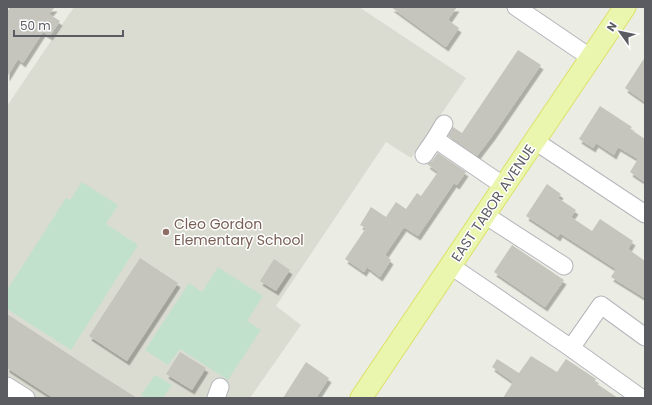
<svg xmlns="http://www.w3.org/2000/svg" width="652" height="405" font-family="Poppins,sans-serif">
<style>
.education{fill:#dbdcd1}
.green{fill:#c2e1cc}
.building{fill:#c5c5be;filter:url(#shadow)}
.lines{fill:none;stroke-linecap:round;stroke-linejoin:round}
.minor-casing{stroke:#b5b6bc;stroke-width:19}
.major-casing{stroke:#dce267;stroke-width:23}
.minor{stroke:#fff;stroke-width:17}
.major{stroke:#eaf6ae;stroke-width:21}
.education-dot{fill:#8d6e63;stroke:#fff;stroke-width:1.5}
.labels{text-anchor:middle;stroke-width:3;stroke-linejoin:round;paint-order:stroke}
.street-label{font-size:14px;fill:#5b5c62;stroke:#fff}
.education-label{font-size:14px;fill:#785e54;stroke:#fff;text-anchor:start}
</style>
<defs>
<filter id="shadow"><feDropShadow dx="2.5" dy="4.5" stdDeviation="0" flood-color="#0004"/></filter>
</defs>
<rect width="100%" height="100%" fill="#ebece3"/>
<!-- education -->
<polygon class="education" points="74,7 359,7 466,78 411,158 386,142 276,306 301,325 250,398 7,398 7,106"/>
<!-- green -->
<g class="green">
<polygon points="82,182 118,205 106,224 138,245 71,350 7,309 7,290 66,198 70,200"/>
<polygon points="218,267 263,296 247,321 261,330 228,380 180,349 168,365 145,350 189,283 202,292"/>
<polygon points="155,375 172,385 163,398 145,398 141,395"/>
</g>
<!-- building -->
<g class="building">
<polygon points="10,7 55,7 49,14 60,21 50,36 43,32 23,63 18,59 7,77 7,12"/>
<polygon points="391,7 457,7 448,20 459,28 446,47"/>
<polygon points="518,50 541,65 493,135 477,156 448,136 453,127 462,133"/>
<polygon points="645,57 645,102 625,88"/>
<polygon points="600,106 632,127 630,129 645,139 645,182 630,172 638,159 618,147 614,155 596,143 593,148 579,139"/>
<polygon points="438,153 466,172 457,185 454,183 418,236 404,227 385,255 391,260 380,277 367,267 364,272 345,259 366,228 360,225 371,207 386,217 396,202 406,209 417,193 421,196 438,172 427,164 432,161"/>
<polygon points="547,184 561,194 558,198 576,210 571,217 592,231 600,219 633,241 628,249 645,261 645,298 611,277 616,269 560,233 558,237 526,216"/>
<polygon points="512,245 564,280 545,307 494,272"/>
<polygon points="140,258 178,283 127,361 89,336"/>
<polygon points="274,259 290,270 276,291 260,281"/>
<polygon points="7,314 96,372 137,398 53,398 7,368"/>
<polygon points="180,352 206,368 192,390 166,374"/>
<polygon points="531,356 557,372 566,359 596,379 594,382 618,398 503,398 513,382 492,367 497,359 519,373"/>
<polygon points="306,362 329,378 316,398 283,398"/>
</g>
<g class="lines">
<defs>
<g id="minor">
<polyline points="516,7 591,58"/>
<polyline points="435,139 444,124"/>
<polyline points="535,141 645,214"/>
<polyline points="424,155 435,139 504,186"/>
<polyline points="485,215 564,266"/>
<polyline points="451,266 571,348 601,305 645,337"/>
<polyline points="571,348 641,398"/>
<polyline points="7,386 26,398"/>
<polyline points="216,398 220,387"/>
</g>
<polyline id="major" points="361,398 625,7"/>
</defs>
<!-- minor casing -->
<use href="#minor" class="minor-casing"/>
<!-- major casing -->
<use href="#major" class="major-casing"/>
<!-- minor -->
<use href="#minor" class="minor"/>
<!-- major -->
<use href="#major" class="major"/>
</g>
<!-- markers -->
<circle class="education-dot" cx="166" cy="232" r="4"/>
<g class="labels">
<!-- street labels -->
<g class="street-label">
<text transform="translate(493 203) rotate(-56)" y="5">EAST TABOR AVENUE</text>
</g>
<!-- education labels -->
<g class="education-label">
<text x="174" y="229">Cleo Gordon<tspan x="174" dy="16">Elementary School</tspan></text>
</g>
</g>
<!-- border -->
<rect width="652" height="405" fill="none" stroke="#5b5c62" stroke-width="16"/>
<!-- north arrow -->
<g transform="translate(620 32) rotate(303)" stroke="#ffffff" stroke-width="3" paint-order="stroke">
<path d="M0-3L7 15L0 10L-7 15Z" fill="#5b5c62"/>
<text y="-6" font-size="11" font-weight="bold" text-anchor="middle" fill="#5b5c62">N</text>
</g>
<!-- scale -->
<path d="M14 30v6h109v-6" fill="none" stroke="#5b5c62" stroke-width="2"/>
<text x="20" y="30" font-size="12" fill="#5b5c62" stroke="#ffffff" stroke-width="3" paint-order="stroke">50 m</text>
</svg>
